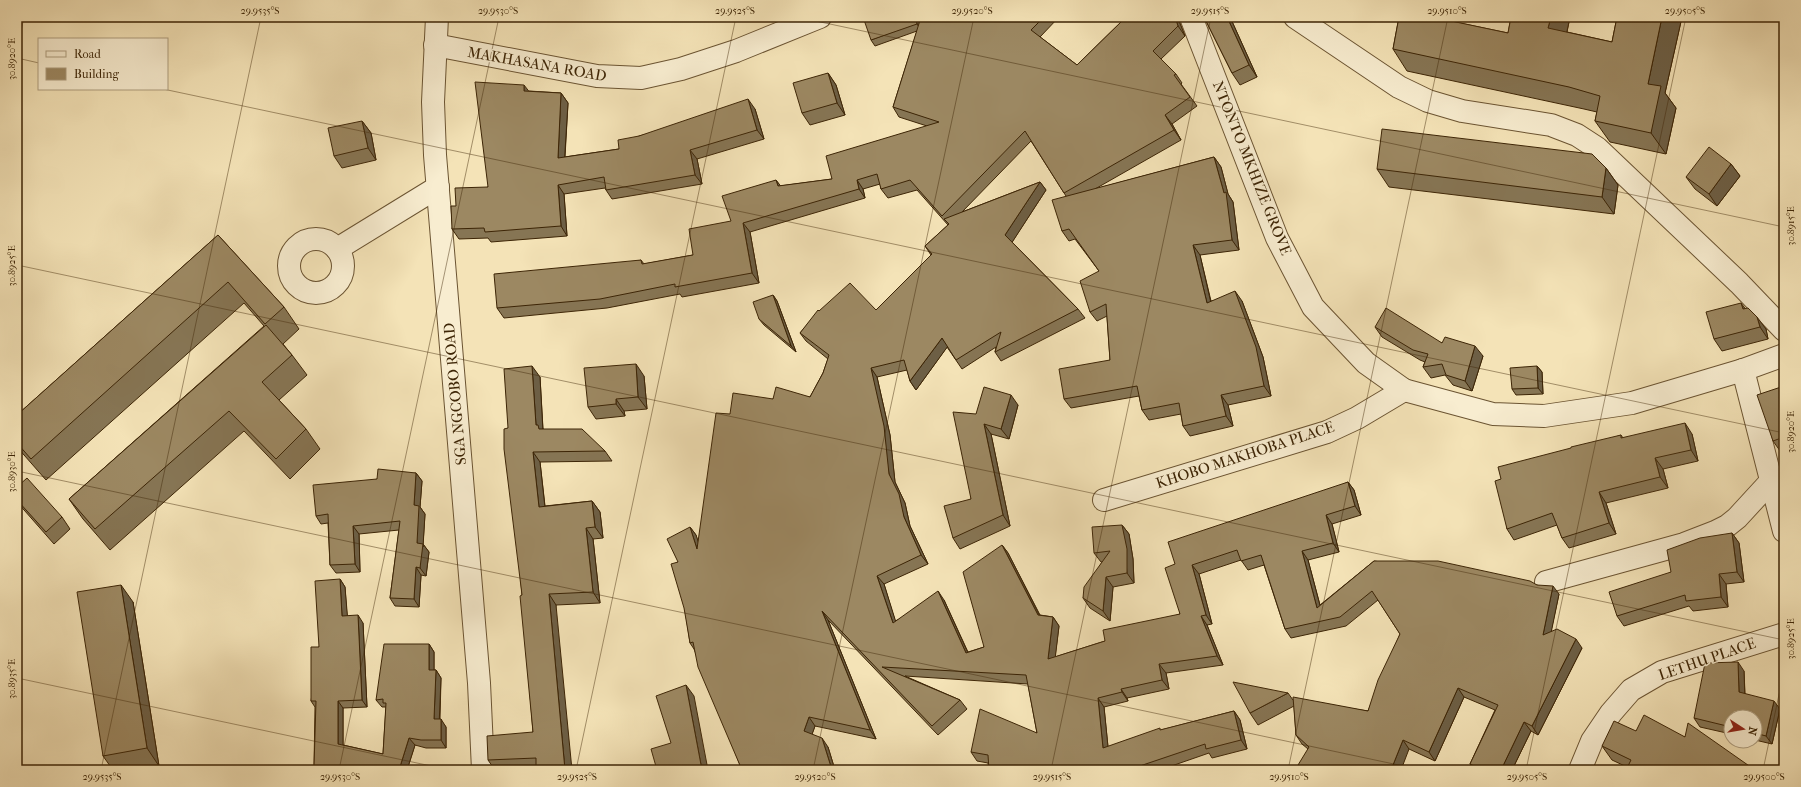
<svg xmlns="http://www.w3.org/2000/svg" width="1801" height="787" font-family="'IM FELL French Canon',serif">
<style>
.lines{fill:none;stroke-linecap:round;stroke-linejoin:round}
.minor-casing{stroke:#6b5432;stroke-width:24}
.minor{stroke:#f8edd0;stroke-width:22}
.wall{fill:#867554;stroke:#3d2506}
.shaded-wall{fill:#6d5f45;stroke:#3d2506}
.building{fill:#9c8862;stroke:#3d2506}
.ticks{fill:none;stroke:#3d2506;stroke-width:1;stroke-opacity:0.45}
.labels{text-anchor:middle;stroke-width:3;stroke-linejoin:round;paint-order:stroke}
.street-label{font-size:15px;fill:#3d2506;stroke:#f8edd0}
.neatline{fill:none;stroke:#3d2506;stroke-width:1.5}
.ticks-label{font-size:10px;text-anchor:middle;fill:#3d2506}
</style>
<rect width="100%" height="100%" fill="#f4e3b7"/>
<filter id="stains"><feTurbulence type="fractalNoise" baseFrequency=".005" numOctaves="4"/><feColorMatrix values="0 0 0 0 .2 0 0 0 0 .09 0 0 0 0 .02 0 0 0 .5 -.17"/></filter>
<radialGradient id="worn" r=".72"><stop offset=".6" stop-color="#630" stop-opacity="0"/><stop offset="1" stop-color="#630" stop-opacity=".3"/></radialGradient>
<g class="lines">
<defs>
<g id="minor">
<polyline points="437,17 433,102 435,155 479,683 483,770"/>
<polyline points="1191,17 1277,238 1313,307 1366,363 1404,390 1493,414 1544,416 1632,403 1743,370 1784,355"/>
<polyline points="1295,17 1399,87 1428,101 1462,111 1551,125 1577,135 1597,148 1739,283 1784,330"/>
<polyline points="435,45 597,76 641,78 681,69 736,51 820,17"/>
<circle cx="316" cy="266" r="27"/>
<polyline points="337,249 438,187"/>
<polyline points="1743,370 1784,531"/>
<polyline points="1104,500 1327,432 1357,418 1404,390"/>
<polyline points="1546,582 1684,544 1715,532 1727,526 1737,518 1771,481"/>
<polyline points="1580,770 1592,741 1611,713 1631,690 1662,672 1784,634"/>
</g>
</defs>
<!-- minor casing -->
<use href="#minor" class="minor-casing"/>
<!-- minor -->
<use href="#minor" class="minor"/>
</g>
<!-- wall -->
<g class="wall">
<polygon points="921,17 1059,17 1040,37 1077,65 1121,22 1117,17 1179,17 1179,21 1185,36 1161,59 1176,74 1182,83 1181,84 1197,106 1172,124 1181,140 1095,189 1214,157 1221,167 1228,194 1233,202 1239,250 1200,255 1211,301 1242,301 1263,357 1271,396 1228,405 1233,426 1190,436 1183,426 1181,414 1149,420 1142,410 1139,396 1071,408 1064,399 1110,360 1107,316 1097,321 1090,312 1099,271 1075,239 1069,241 1062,231 1066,196 1031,141 962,212 1040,182 1046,190 1012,242 1078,309 1085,318 1001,361 995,352 996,347 962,369 947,347 916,390 910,381 907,370 877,377 890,435 895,482 905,503 910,526 928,564 884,584 895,621 944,600 968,652 984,647 1002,545 1008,553 1040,615 1053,617 1059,626 1055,657 1105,641 1180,614 1175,564 1348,482 1354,490 1361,515 1332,524 1339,552 1308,560 1320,605 1374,561 1537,585 1559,594 1551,631 1582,648 1538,735 1531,731 1512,770 1474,770 1470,764 1495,710 1464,697 1435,761 1409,749 1308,749 1302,744 1296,735 1294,706 1258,725 1250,713 1288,693 1293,700 1368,711 1400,634 1378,600 1346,626 1291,638 1285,629 1264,565 1248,570 1241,560 1199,574 1212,624 1207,625 1223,665 1166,673 1169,689 1127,698 1128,701 1104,707 1108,747 1161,730 1234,711 1240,720 1247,749 1212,758 1209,753 1160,770 989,770 988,763 977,761 971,752 1037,733 1028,684 905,676 960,700 967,709 938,735 828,620 876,739 815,726 812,734 828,747 835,770 742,770 694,649 690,643 678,562 690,527 696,535 698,543 730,414 773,399 810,397 823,373 828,359 806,341 800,333 819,311 876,310 931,255 925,246 948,225 917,190 888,198 881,189 880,184 863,189 865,198 750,232 759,283 682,297 680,294 607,308 504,318 497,308 641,260 644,264 693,255 731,221 776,180 780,186 832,179 927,126 899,117 893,107 917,31 875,46 871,40 919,22"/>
<polygon points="1204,17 1230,17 1257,77 1240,85 1232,73"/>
<polygon points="1399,17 1456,17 1455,22 1508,33 1511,17 1570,17 1567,32 1612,42 1617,17 1682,17 1665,93 1676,108 1666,154 1610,142 1595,121 1597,112 1584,109 1407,71 1393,49"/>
<polygon points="828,73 836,85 845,115 810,125 802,113"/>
<polygon points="529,91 561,93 568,103 565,157 619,149 639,136 755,109 764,139 697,159 702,184 612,199 606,190 605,188 564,194 567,236 491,242 488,238 459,239 452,229 456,206 488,187"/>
<polygon points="362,121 371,133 376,160 342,168 334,156"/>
<polygon points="1731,164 1740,176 1717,206 1695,189 1686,177"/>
<polygon points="1606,168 1618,185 1614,214 1389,187 1377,169"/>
<polygon points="218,235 284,307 299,329 283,344 292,355 307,375 279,400 306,429 320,449 290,479 244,431 110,550 83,519 69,499 264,326 244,303 46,480 17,447 17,415"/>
<polygon points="773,295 777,301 796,352 764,325 759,319"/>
<polygon points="1745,309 1766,329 1768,339 1722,351 1714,339"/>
<polygon points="1375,327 1442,343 1483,356 1472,391 1453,385 1445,375 1431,378 1423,367 1425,362 1420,360 1382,337"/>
<polygon points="1537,366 1542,372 1543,394 1516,395 1512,389"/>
<polygon points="644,376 647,409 624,411 625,416 596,419 588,407"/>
<polygon points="540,377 543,429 605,451 612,461 540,462 545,506 592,501 600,512 603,538 593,539 600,603 556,605 536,769 495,770 488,760 533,732 522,595 508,428"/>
<polygon points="1784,386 1784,455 1783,455 1773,441"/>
<polygon points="1018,405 1009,439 991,434 1010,526 960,549 953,538 971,499 976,414"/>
<polygon points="1692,434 1698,461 1663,469 1668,488 1606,503 1616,534 1569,548 1562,538 1557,525 1514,540 1507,529 1501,479 1621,435 1623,438"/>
<polygon points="416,473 422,481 420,507 425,514 423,544 429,552 426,576 421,575 419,607 395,606 390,598 399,530 359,534 360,572 336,573 330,565 328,523 321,524 316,516 377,479"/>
<polygon points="17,487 62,517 70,529 54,544 17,502"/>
<polygon points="1122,525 1129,534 1133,559 1134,583 1113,587 1110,621 1090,608 1083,598 1102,562 1101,562 1094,553"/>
<polygon points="1732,533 1739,543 1744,582 1726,584 1728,607 1693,611 1689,606 1624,626 1617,616 1671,572"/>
<polygon points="340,579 345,587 347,616 363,623 367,707 343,708 343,745 383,754 386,707 382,707 376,700 429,644 434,652 434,670 436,670 441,678 440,719 446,727 446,748 426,748 415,745 407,770 316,770 314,767 315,707 311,701 319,647"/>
<polygon points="133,602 159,766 133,770 113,770 103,756"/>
<polygon points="1744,671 1745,694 1780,709 1772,744 1755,740 1755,717 1731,717 1731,734 1700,727 1694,718"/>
<polygon points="1636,731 1685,737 1627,767 1612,760 1602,746"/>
</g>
<!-- shaded-wall -->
<g class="shaded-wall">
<polygon points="915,17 918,17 921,30 917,24"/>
<polygon points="1175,17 1179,17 1179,21 1185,36 1178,26"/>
<polygon points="1227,17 1230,17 1257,77 1249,65"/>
<polygon points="1437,17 1456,17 1452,39 1437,18"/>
<polygon points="1551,17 1570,17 1563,50 1548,28"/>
<polygon points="1662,17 1682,17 1665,93 1676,108 1666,154 1651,133 1648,84"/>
<polygon points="828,73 836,85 845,115 837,103"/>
<polygon points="524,85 531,94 524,91"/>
<polygon points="561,93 568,103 564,168 558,158"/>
<polygon points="748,99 755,109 764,139 757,130"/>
<polygon points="1165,115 1172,124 1181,140 1174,130"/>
<polygon points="362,121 371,133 376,160 368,148"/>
<polygon points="690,150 697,159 702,184 695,175"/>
<polygon points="1214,157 1221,167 1228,194 1233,202 1239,250 1232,240 1224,193"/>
<polygon points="1731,164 1740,176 1717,206 1709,194"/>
<polygon points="1606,168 1618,185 1614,214 1602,197"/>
<polygon points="776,180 783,189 778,186"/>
<polygon points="857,180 863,189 865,198 859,189"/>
<polygon points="1040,182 1046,190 1011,244 1005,235"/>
<polygon points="558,185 564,194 567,236 561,226"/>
<polygon points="743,223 750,232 759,283 752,273"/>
<polygon points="1193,245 1200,255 1213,312 1207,303"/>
<polygon points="1235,291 1242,301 1263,357 1271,396 1264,386"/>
<polygon points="773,295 777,301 796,352 791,346"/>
<polygon points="1741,303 1750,315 1743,309"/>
<polygon points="1757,317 1766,329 1768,339 1760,327"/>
<polygon points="942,338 948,346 916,390 910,381"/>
<polygon points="1475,346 1483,356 1472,391 1465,381"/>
<polygon points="636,364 644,376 647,409 638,397"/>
<polygon points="532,366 540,377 543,432 546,440 536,425"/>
<polygon points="1537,366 1542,372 1543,394 1538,388"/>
<polygon points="871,368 877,377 890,435 895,482 905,503 910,526 928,564 921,555 904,517 889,474"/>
<polygon points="1011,395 1018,405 1009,439 1001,429"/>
<polygon points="1221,395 1228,405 1233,426 1226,416"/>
<polygon points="616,399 624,411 625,416 616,404"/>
<polygon points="1685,423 1692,434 1698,461 1691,450"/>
<polygon points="984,424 991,434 1010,526 1003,515"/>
<polygon points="533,452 540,462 546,517 539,507"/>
<polygon points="1655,458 1663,469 1668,488 1660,477"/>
<polygon points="416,473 422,481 420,507 425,514 423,547 423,544 429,552 426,576 420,568 417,543 414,505"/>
<polygon points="1348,482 1354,490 1361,515 1355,506"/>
<polygon points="1599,492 1606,503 1616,534 1609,523"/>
<polygon points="592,501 600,512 603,538 595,527"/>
<polygon points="1326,515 1332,524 1339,552 1333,543"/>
<polygon points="1122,525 1129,534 1133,559 1134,583 1127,573"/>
<polygon points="353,526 359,534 360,572 355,564"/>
<polygon points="690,527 696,535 704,558 697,549"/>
<polygon points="586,528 593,539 600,603 593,592"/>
<polygon points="1732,533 1739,543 1744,582 1737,572"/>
<polygon points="1002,545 1008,553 1044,624 1038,615"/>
<polygon points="1302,551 1308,560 1323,617 1317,608"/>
<polygon points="1192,565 1199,574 1212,624 1206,615"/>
<polygon points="416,567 421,575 419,607 414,599"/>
<polygon points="1719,574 1726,584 1728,607 1721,597"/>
<polygon points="877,576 884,584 899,632 893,623"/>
<polygon points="1106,577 1113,587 1110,621 1103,611"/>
<polygon points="340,579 345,587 348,623 342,616"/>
<polygon points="121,585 133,602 159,766 147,748"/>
<polygon points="1553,586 1559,594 1549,643 1543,635"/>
<polygon points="938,591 944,600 972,662 966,653"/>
<polygon points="549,594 556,605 572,770 565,770"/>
<polygon points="822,611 828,620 876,739 870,730"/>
<polygon points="358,615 363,623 367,707 362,700"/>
<polygon points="1201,616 1207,625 1223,665 1217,656"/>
<polygon points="1053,617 1059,626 1054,668 1048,659"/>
<polygon points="1576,639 1582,648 1538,735 1532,726"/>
<polygon points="429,644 434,652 434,677 429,670"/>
<polygon points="1738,662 1744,671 1745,701 1739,692"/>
<polygon points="1159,664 1166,673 1169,689 1162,680"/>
<polygon points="436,670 441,678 439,727 434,719"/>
<polygon points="686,685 694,696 708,770 702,770"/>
<polygon points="1458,688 1464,697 1435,761 1429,752"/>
<polygon points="1121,689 1127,698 1128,701 1122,692"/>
<polygon points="1098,698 1104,707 1109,757 1103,748"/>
<polygon points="338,701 343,708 343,752 338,744"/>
<polygon points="1774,701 1780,709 1772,744 1766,736"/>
<polygon points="1234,711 1240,720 1247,749 1241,740"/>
<polygon points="809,717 815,726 810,740 804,731"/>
<polygon points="441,719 446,727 446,748 441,740"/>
<polygon points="1524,722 1531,731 1512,770 1501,770"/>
<polygon points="409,738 415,745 407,770 399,770"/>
<polygon points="822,738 828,747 835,770 832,770"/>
<polygon points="1403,740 1409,749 1401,770 1391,770"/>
</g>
<!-- building -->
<g class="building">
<polygon points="863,17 915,17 917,24 871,40"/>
<polygon points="921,17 1044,17 1031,30 1077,65 1122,21 1119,17 1175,17 1178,26 1153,51 1176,74 1174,75 1190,97 1165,115 1174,130 1064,193 1025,131 942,216 910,180 881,189 877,174 857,180 859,189 743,223 752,273 675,287 675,284 600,299 497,308 494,274 641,260 642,264 693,255 689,229 731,221 722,196 776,180 778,186 832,179 826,156 939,122 893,107"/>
<polygon points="1204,17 1227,17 1249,65 1232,73"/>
<polygon points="1399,17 1437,17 1437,18 1508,33 1511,17 1551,17 1548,28 1612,42 1617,17 1662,17 1648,84 1661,86 1651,133 1595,121 1600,96 1569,87 1393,49"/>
<polygon points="828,73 837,103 802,113 793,83"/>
<polygon points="475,82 524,85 524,91 561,93 558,158 619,149 618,140 639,136 748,99 757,130 690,150 695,175 606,190 604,177 558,185 561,226 485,232 484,228 452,229 451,206 456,206 455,188 488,187"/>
<polygon points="362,121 368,148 334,156 328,128"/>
<polygon points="1382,129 1592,154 1606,168 1602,197 1377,169"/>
<polygon points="1709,147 1731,164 1709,194 1686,177"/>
<polygon points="1214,157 1224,193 1226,192 1232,240 1193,245 1207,303 1235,291 1256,347 1264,386 1221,395 1226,416 1183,426 1179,403 1142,410 1137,386 1064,399 1059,369 1110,360 1106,304 1090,312 1080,281 1099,271 1069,229 1062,231 1052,200"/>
<polygon points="1040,182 1005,235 1078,309 995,352 1001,332 956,360 942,338 910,381 904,360 871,368 884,426 889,474 899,494 904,517 921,555 877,576 893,623 938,591 966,653 984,647 963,572 1002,545 1038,615 1053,617 1048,659 1105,641 1103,630 1180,614 1165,568 1175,564 1168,542 1348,482 1355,506 1326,515 1333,543 1302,551 1317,608 1374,561 1438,561 1530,581 1537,585 1553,586 1543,635 1557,629 1576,639 1532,726 1524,722 1501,770 1482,770 1470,764 1498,705 1458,688 1429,752 1403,740 1391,770 1295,770 1309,747 1296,735 1293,697 1368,711 1378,680 1400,634 1372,591 1340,617 1285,629 1261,555 1241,561 1237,550 1192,565 1206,615 1201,616 1217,656 1159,664 1162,680 1121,689 1122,692 1098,698 1103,748 1160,728 1160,730 1234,711 1241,740 1206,749 1205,744 1128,770 989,770 988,755 971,752 980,709 1037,733 1026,675 882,667 960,700 932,726 822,611 870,730 809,717 804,731 822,738 832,770 742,770 698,667 693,642 690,643 684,608 671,564 678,562 667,539 690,527 697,549 716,413 730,414 733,393 773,399 776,387 810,397 823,373 829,355 800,333 818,310 819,311 850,283 876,310 932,254 925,246 949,224 944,219"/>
<polygon points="218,235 284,307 265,324 228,282 31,459 17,443 17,415"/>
<polygon points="773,295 791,346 759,319 753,302"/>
<polygon points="1741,303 1743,309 1748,308 1757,317 1760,327 1714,339 1706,312"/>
<polygon points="1386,308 1442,343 1445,337 1475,346 1465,381 1446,375 1442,364 1423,367 1428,354 1413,350 1375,327"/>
<polygon points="266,325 292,355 262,382 306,429 276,459 229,411 95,529 69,499"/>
<polygon points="636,364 638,397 616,399 616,404 588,407 584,368"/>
<polygon points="532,366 536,425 538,425 539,429 582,429 605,451 533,452 539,507 592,501 595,527 586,528 593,592 549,594 565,770 536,770 536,758 488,760 487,736 533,732 520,596 522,595 504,449 504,429 508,428 504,369"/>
<polygon points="1537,366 1538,388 1512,389 1510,368"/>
<polygon points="1784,386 1784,437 1773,441 1757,395"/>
<polygon points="984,387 1011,395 1001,429 984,424 1003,515 953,538 944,506 971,499 953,412 976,414"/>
<polygon points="1685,423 1691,450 1655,458 1660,477 1599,492 1609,523 1562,538 1552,513 1507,529 1495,481 1501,479 1498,467 1571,448 1571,447 1621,435 1621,438"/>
<polygon points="378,469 416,473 414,505 419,506 417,543 423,544 420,568 416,567 414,599 390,598 400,521 353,526 355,564 330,565 328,514 316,516 313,485 377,479"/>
<polygon points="27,478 62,517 46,532 17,500 17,487"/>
<polygon points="1122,525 1127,549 1127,573 1106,577 1103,611 1083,598 1084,587 1110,551 1094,553 1092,527"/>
<polygon points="1732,533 1737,572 1719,574 1721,597 1686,601 1685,595 1617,616 1609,592 1671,572 1667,550 1700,538"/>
<polygon points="340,579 342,616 358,615 362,700 338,701 338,744 383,754 386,703 383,703 383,699 376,700 384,644 429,644 429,670 436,670 434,719 441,719 441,740 421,740 409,738 399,770 317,770 317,767 314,767 316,701 311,701 311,647 319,647 315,581"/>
<polygon points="121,585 147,748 103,756 77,592"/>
<polygon points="1738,662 1739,692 1774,701 1766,736 1755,733 1755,717 1731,717 1731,727 1694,718 1705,663"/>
<polygon points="1233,682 1288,693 1250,713"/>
<polygon points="686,685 702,770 657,770 651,749 671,743 656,696"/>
<polygon points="1644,715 1685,737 1688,723 1755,770 1626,770 1631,760 1602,746 1614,721 1636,731"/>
</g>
<!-- ticks -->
<path class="ticks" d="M 797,17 L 1784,227M 1770,17 L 1784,20M 17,50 L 24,17M 17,58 L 39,63M 163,89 L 1784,433M 17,265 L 1784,640M 17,471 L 1422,770M 17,678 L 450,770M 101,770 L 261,17M 339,770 L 499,17M 576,770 L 736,17M 813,770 L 974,17M 1051,770 L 1211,17M 1288,770 L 1448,17M 1526,770 L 1686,17M 1763,770 L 1784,671"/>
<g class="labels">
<!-- street labels -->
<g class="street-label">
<text transform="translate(537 64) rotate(10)" y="5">MAKHASANA ROAD</text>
<text transform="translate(1252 168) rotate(68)" y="5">NTONTO MKHIZE GROVE</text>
<text transform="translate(455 394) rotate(-95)" y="5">SGA NGCOBO ROAD</text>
<text transform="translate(1245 455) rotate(-18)" y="5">KHOBO MAKHOBA PLACE</text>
<text transform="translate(1707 659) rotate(-19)" y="5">LETHU PLACE</text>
</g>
</g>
<!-- margin -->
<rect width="1801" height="787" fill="none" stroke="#f4e3b7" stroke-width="44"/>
<!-- legend -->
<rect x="38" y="38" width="130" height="52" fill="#f8edd0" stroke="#ad9d7f"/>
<rect x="46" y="51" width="20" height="6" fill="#f8edd0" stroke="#ad9d7f"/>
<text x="74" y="58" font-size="12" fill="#3d2506">Road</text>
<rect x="46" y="68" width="20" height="12" fill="#9c8862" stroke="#ad9d7f"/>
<text x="74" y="78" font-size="12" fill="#3d2506">Building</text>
<!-- north arrow -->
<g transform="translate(1743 729) rotate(102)"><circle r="19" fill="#f8edd0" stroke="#ad9d7f"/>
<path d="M0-3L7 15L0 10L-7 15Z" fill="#8f2418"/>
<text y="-6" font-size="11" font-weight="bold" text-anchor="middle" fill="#3d2506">N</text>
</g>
<rect x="22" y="22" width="1757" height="743" class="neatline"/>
<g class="ticks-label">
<text x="260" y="14">29.9535°S</text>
<text x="498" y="14">29.9530°S</text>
<text x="735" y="14">29.9525°S</text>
<text x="972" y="14">29.9520°S</text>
<text x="1210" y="14">29.9515°S</text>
<text x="1447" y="14">29.9510°S</text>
<text x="1685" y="14">29.9505°S</text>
<text transform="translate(11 59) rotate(-90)" y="4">30.8920°E</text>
<text transform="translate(1790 226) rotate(-90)" y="4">30.8915°E</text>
<text transform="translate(11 266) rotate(-90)" y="4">30.8925°E</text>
<text transform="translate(1790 432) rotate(-90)" y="4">30.8920°E</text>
<text transform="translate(11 472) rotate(-90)" y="4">30.8930°E</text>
<text transform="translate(1790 639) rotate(-90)" y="4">30.8925°E</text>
<text transform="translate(11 679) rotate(-90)" y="4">30.8935°E</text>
<text x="102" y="780">29.9535°S</text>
<text x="340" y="780">29.9530°S</text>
<text x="577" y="780">29.9525°S</text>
<text x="815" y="780">29.9520°S</text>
<text x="1052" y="780">29.9515°S</text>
<text x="1289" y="780">29.9510°S</text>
<text x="1527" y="780">29.9505°S</text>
<text x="1764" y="780">29.9500°S</text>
</g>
<rect width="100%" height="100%" filter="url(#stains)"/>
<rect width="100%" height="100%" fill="url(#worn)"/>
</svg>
